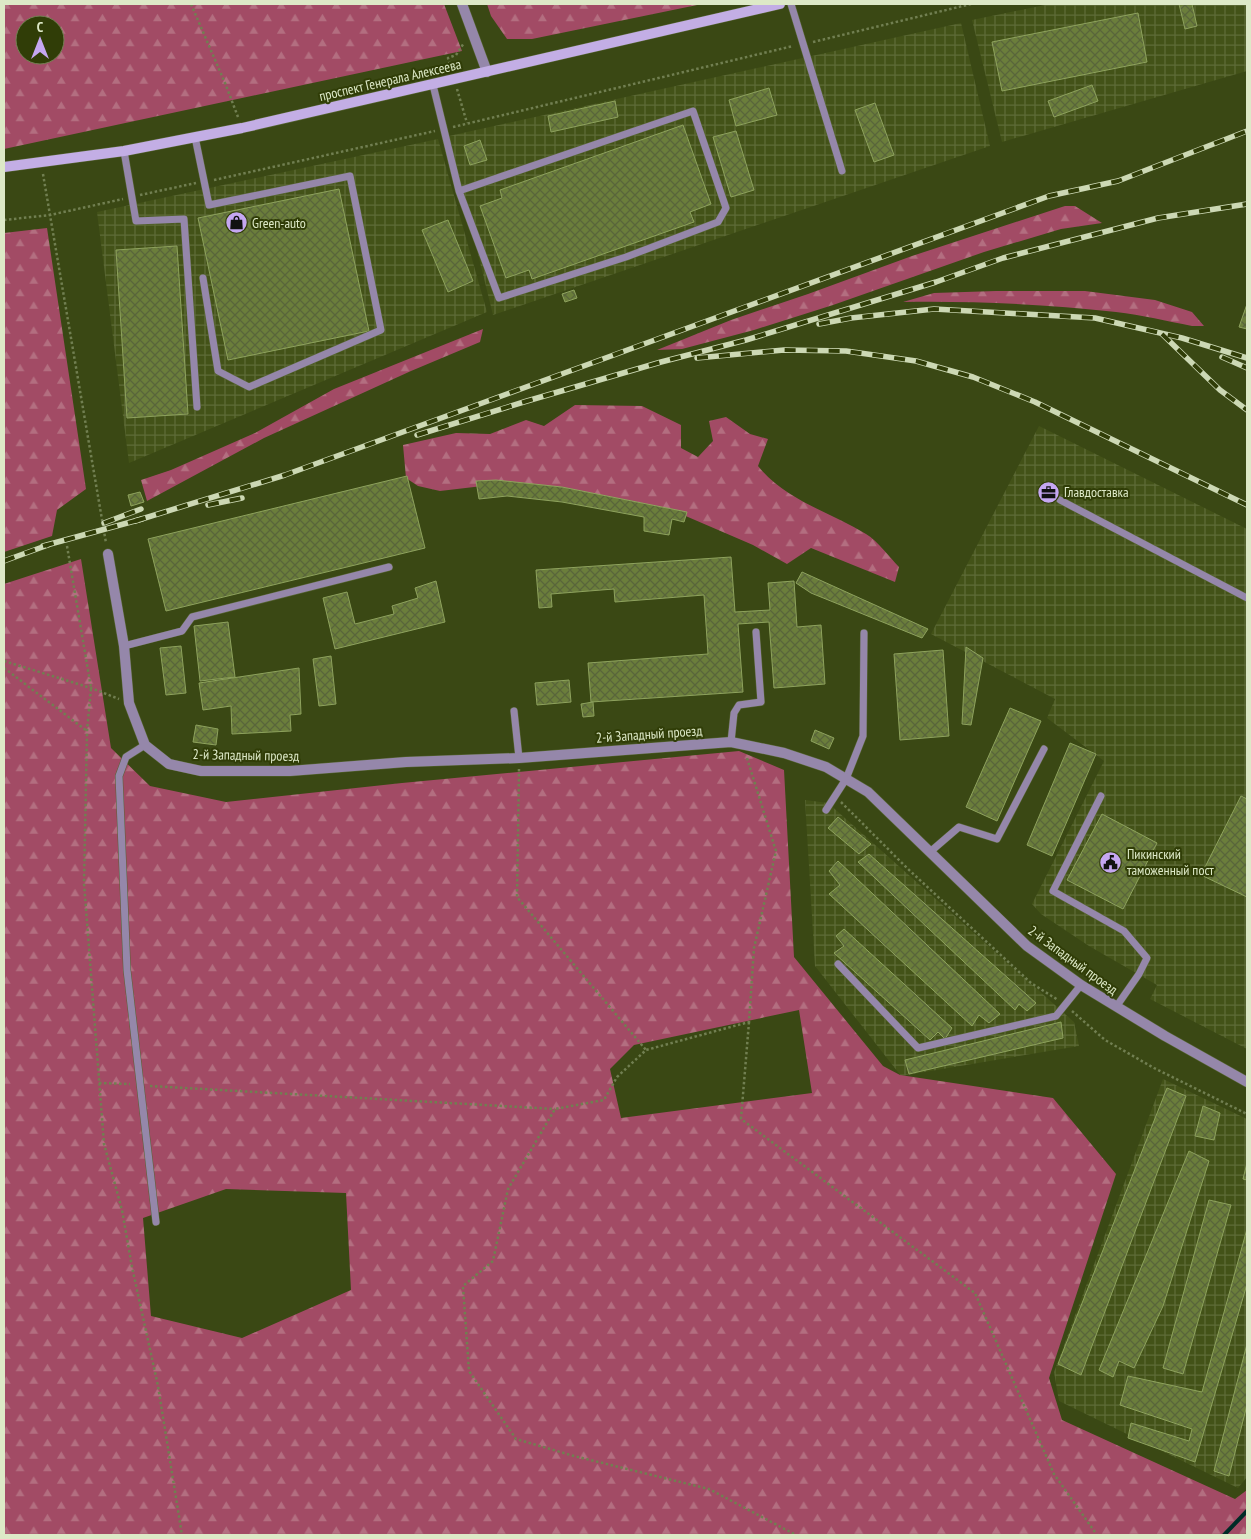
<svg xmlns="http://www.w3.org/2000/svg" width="1251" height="1539" font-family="'PT Sans Narrow',sans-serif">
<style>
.industrial{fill:url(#industrial-grid)}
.forest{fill:url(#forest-firs);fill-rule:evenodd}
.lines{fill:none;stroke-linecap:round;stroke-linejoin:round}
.stream{stroke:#002c27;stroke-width:4}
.building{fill:url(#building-cross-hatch);stroke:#8ea25e}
.service-casing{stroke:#576534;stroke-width:8}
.minor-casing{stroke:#576534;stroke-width:11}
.secondary-casing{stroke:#576534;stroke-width:11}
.path{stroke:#717f51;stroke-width:2.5;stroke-dasharray:2.5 2.5;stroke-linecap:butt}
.service{stroke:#9587aa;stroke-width:7}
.minor{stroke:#9587aa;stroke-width:10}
.secondary{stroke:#c3aee5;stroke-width:10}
.rail-casing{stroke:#ccd8b4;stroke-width:5.5}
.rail{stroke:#303d07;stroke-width:4;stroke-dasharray:11;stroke-linecap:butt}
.labels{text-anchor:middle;stroke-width:4;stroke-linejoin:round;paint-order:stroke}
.street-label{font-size:14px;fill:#dde9c7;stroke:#303d07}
.poi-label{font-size:14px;fill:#dde9c7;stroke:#303d07;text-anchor:start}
</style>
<defs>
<pattern id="industrial-grid" width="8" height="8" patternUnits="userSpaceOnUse" patternTransform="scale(1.25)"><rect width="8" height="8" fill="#435218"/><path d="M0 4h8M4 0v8" fill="none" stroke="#5e6b38"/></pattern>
<pattern id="forest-firs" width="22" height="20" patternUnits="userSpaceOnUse" patternTransform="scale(1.25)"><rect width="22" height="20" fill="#a24b65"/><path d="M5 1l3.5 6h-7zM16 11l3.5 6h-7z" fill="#b36e80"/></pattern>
<pattern id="building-cross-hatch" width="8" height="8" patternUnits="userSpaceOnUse" patternTransform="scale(1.25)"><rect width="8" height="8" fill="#6b7e3b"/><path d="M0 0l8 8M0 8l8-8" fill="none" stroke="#59653b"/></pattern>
</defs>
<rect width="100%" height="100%" fill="#3a4814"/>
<!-- industrial -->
<g class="industrial">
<polygon points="1050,4 1247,4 1247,71 1002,142 972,20"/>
<polygon points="961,23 990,146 493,315 449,136"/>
<polygon points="438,139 487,312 129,463 97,212"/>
<polygon points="1039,426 1247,529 1247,1049 1150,999 1157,985 1089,946 1041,914 1032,904 1104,761 1047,718 1055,699 931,634"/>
<polygon points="805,800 828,803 1074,1022 1079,1046 901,1076 815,966"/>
<polygon points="1163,1079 1247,1119 1247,1477 1238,1488 1059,1401 1054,1372"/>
</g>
<!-- forest -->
<g class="forest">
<path d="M 4,4 L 444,4 L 462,51 L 4,149 ZM 25,25 L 55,25 L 55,55 L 25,55 Z"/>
<polygon points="487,4 702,4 532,39 507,39 491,16"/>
<polygon points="1065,206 1075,206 1102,223 1061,229 984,252 833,305 754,330 682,349 657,350 731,320 808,294 912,256"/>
<polygon points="47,228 86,489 57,510 52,536 4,552 4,233"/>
<path d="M 996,291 L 1085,291 L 1155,300 L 1192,312 L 1204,326 L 1192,326 C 1167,321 1142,315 1116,312 C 1045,304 974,301 903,302 L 934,293 Z"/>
<polygon points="483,329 480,342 411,371 264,438 147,501 141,480 171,470 255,433 334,389"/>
<path d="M 575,405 L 642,406 L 681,425 L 681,448 L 698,457 L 713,441 L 709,421 L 726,417 L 750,434 L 768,439 L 758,466 C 785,500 830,512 866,534 C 878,541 889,557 899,567 L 895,582 L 811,548 L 787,564 L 753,545 L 681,514 L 491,485 L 440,491 L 418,486 L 406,478 L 403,445 L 456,433 L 490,434 L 526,420 L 544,426 Z"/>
<path d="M 81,559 L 111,748 L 150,786 L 226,802 L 402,783 L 739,751 L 784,770 L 794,957 L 883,1066 L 900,1075 L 1053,1098 L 1116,1174 L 1049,1378 L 1062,1420 L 1235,1499 L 1247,1490 L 1247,1535 L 4,1535 L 4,584 ZM 799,1010 L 812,1093 L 621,1118 L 610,1069 L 634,1045 ZM 226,1189 L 346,1193 L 351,1290 L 242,1338 L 151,1316 L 143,1218 Z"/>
</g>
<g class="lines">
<!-- stream -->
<polyline class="stream" points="1224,1535 1247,1511"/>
</g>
<!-- building -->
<g class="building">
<polygon points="1179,4 1192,4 1197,26 1185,29"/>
<polygon points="1138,13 1147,62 1002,91 992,42"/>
<polygon points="1092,85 1098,101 1054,117 1048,101"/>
<polygon points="769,88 777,115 736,126 729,100"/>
<polygon points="615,101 618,117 551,132 548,116"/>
<polygon points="875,103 894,155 874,162 855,110"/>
<polygon points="683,125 711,204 690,212 694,222 532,279 529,270 506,278 480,206 502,198 500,190"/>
<polygon points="736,131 754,190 731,197 713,137"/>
<polygon points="480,140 487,160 470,165 464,146"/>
<polygon points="339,189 369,331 228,360 198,218"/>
<polygon points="448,220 473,281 448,292 422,230"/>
<polygon points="177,246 188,414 127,418 116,250"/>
<polygon points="574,290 577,298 565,302 562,294"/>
<polygon points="1247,304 1247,329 1239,327"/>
<polygon points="407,476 425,548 166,611 148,539"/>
<polygon points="496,480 562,487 687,512 684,522 672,519 669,535 644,531 644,517 562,502 507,496 479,499 476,481"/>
<polygon points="140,492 144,502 131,506 128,495"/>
<polygon points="731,557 735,612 770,610 768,583 794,581 797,627 821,625 825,684 774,688 769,622 738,624 743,692 591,702 588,663 708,654 704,595 615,602 614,589 551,594 552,607 539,608 536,570"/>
<polygon points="802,572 928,629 922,638 811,593 796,583"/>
<polygon points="436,581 445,622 335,649 323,598 347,592 355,624 394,614 392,606 418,598 415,588"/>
<polygon points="228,622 235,677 200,681 194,626"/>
<polygon points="181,646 186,693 166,695 160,648"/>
<polygon points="966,647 983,658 971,725 962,724"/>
<polygon points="943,650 949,736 900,740 894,654"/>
<polygon points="331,656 336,704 319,706 313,659"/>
<polygon points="299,668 301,714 290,715 291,731 232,734 231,706 203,710 199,683"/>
<polygon points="569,680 571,702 537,705 535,683"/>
<polygon points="593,702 594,716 583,717 581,704"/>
<polygon points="1010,708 1041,721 997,821 966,807"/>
<polygon points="196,725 218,729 216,745 193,742"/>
<polygon points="815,730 834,738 829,749 811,741"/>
<polygon points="1070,743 1096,754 1052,856 1027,845"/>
<polygon points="1241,796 1247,799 1247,897 1201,875"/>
<polygon points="1102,814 1157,843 1123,909 1067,880"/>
<polygon points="838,817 871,844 859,854 828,828"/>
<polygon points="869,854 1036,1003 1027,1011 1019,1004 1015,1010 858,862"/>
<polygon points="838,861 1000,1014 989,1023 979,1015 972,1026 829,894 840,885 829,871"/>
<polygon points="844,929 952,1028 945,1039 938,1032 930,1040 834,953 844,946 836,936"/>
<polygon points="1061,1022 1063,1038 909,1074 905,1060"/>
<polygon points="1167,1088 1186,1096 1081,1375 1058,1364"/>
<polygon points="1203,1106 1220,1113 1214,1140 1195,1136"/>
<polygon points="1189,1151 1209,1161 1163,1306 1134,1368 1119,1361 1113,1377 1099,1370"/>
<polygon points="1247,1163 1247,1180 1243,1179"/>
<polygon points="1209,1200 1231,1205 1183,1374 1163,1368"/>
<polygon points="1247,1229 1247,1284 1195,1462 1128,1438 1131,1423 1189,1441 1192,1429 1120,1405 1128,1376 1202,1392"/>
<polygon points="1247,1344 1247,1405 1229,1476 1214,1471"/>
</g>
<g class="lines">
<defs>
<g id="service">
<polyline points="791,4 842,171"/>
<polyline points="433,85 459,191 499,298 626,257 718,222 726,208 693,111 459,191"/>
<polyline points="195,137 209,205 350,176 381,330 249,387 218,371 203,278"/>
<polyline points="124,151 136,221 184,219 197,407"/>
<polyline points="1060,500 1247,598"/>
<polyline points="124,646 182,631 192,617 389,567"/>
<polyline points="514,711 519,758"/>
<polyline points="731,742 734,713 739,705 761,702 756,632"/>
<polyline points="145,745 126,757 119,776 127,970 156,1222"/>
<polyline points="1101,796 1053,891 1124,931 1147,958 1139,974 1116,1007"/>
<polyline points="826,810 846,779 863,736 864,633"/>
<polyline points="930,852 959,827 997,839 1044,749"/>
<polyline points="838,964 918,1048 1056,1016 1081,985"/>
</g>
<g id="minor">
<polyline points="462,4 487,72"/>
<polyline points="108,554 124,646 129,703 145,745 169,764 201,771 290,771 406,762 519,758 731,742 784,753 826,767 868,792 1027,946 1081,985 1165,1036 1247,1082"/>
</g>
<polyline id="secondary" points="4,167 124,151 242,128 780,4"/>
</defs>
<!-- service casing -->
<use href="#service" class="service-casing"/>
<!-- minor casing -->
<use href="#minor" class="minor-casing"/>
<!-- secondary casing -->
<use href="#secondary" class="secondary-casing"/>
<!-- path -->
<g class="path">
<polyline points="191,4 225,83 238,117"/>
<polyline points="813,42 971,4"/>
<polyline points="451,69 448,58 456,55 464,43"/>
<polyline points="457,89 467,123"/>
<polyline points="453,127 793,46"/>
<polyline points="43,174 106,543"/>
<polyline points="214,180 435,131"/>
<polyline points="140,195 196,183"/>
<polyline points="4,220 50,215 123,199"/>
<polyline points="67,546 91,688 87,731 84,883 104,1144 122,1210 132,1267 158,1386 182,1535"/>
<polyline points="4,661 91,688 119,699"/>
<polyline points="4,668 87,731"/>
<polyline points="747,758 776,851 754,948 749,1022 646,1050 617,1077 604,1100 555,1109 508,1189 493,1261 463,1286 469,1371 516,1439 574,1456 709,1489 796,1535"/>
<polyline points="519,769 517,897 646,1050"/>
<polyline points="841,802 908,869 1031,983 1058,1000"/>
<polyline points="1072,1011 1105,1040 1154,1068 1247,1114"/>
<polyline points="749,1022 741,1119 975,1293 1054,1474 1097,1535"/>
<polyline points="99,1083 130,1084"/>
<polyline points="150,1086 555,1109"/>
<polyline points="1245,1535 1247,1534"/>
</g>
<!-- service -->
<use href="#service" class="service"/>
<!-- minor -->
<use href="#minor" class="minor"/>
<!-- secondary -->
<use href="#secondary" class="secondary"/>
<defs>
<g id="rail">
<polyline points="819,324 851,318 934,309 1095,318 1182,338 1247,358"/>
<polyline points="1162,334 1220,390 1247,410"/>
<polyline points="1222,357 1247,368"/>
<polyline points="697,358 784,350 846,351 916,361 973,377 1035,402 1247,505"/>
<polyline points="417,435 527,401 661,362 746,340 936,282 1003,258 1158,218 1247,204"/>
<polyline points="208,505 242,498"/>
<polyline points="135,521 285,475 1049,196 1118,181 1247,131"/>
<polyline points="104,523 141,509"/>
<polyline points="43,546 142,519"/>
<polyline points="4,561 48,545"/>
</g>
</defs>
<!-- rail casing -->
<use href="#rail" class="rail-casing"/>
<!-- rail -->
<use href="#rail" class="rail"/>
</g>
<!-- icons -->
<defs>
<symbol id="shop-disc" viewBox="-11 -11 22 22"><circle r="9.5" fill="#c5a7f1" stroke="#303d07"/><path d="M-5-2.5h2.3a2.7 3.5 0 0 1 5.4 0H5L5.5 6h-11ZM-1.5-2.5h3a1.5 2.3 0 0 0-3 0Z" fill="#111"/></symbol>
<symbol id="office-disc" viewBox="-11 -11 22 22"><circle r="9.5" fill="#c5a7f1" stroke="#303d07"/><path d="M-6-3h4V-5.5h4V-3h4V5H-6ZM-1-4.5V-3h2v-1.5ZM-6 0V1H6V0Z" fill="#111"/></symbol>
<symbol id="civic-disc" viewBox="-11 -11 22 22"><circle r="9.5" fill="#c5a7f1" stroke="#303d07"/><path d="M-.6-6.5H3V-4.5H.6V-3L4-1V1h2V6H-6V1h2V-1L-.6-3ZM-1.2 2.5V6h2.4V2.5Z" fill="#111"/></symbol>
</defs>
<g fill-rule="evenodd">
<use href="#shop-disc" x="224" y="210" width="25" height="25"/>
<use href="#office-disc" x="1036" y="480" width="25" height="25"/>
<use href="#civic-disc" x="1098" y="850" width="25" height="25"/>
</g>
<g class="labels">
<!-- street labels -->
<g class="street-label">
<text transform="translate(390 80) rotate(-13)" y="5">проспект Генерала Алексеева</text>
<text transform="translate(649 734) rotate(-4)" y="5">2-й Западный проезд</text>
<text transform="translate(246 755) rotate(1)" y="5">2-й Западный проезд</text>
<text transform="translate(1073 960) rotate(36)" y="5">2-й Западный проезд</text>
</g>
<!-- poi labels -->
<g class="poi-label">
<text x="252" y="228">Green-auto</text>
<text x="1064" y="497">Главдоставка</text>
<text x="1127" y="859">Пикинский<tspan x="1127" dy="16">таможенный пост</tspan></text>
</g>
</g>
<!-- border -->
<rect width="1251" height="1539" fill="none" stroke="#dde9c7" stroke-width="10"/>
<!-- north arrow -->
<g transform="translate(40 40)"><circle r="24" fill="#303d07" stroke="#758254"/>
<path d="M0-4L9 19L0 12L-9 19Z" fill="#c5a7f1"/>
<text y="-8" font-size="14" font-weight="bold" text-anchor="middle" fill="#dde9c7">С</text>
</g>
</svg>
